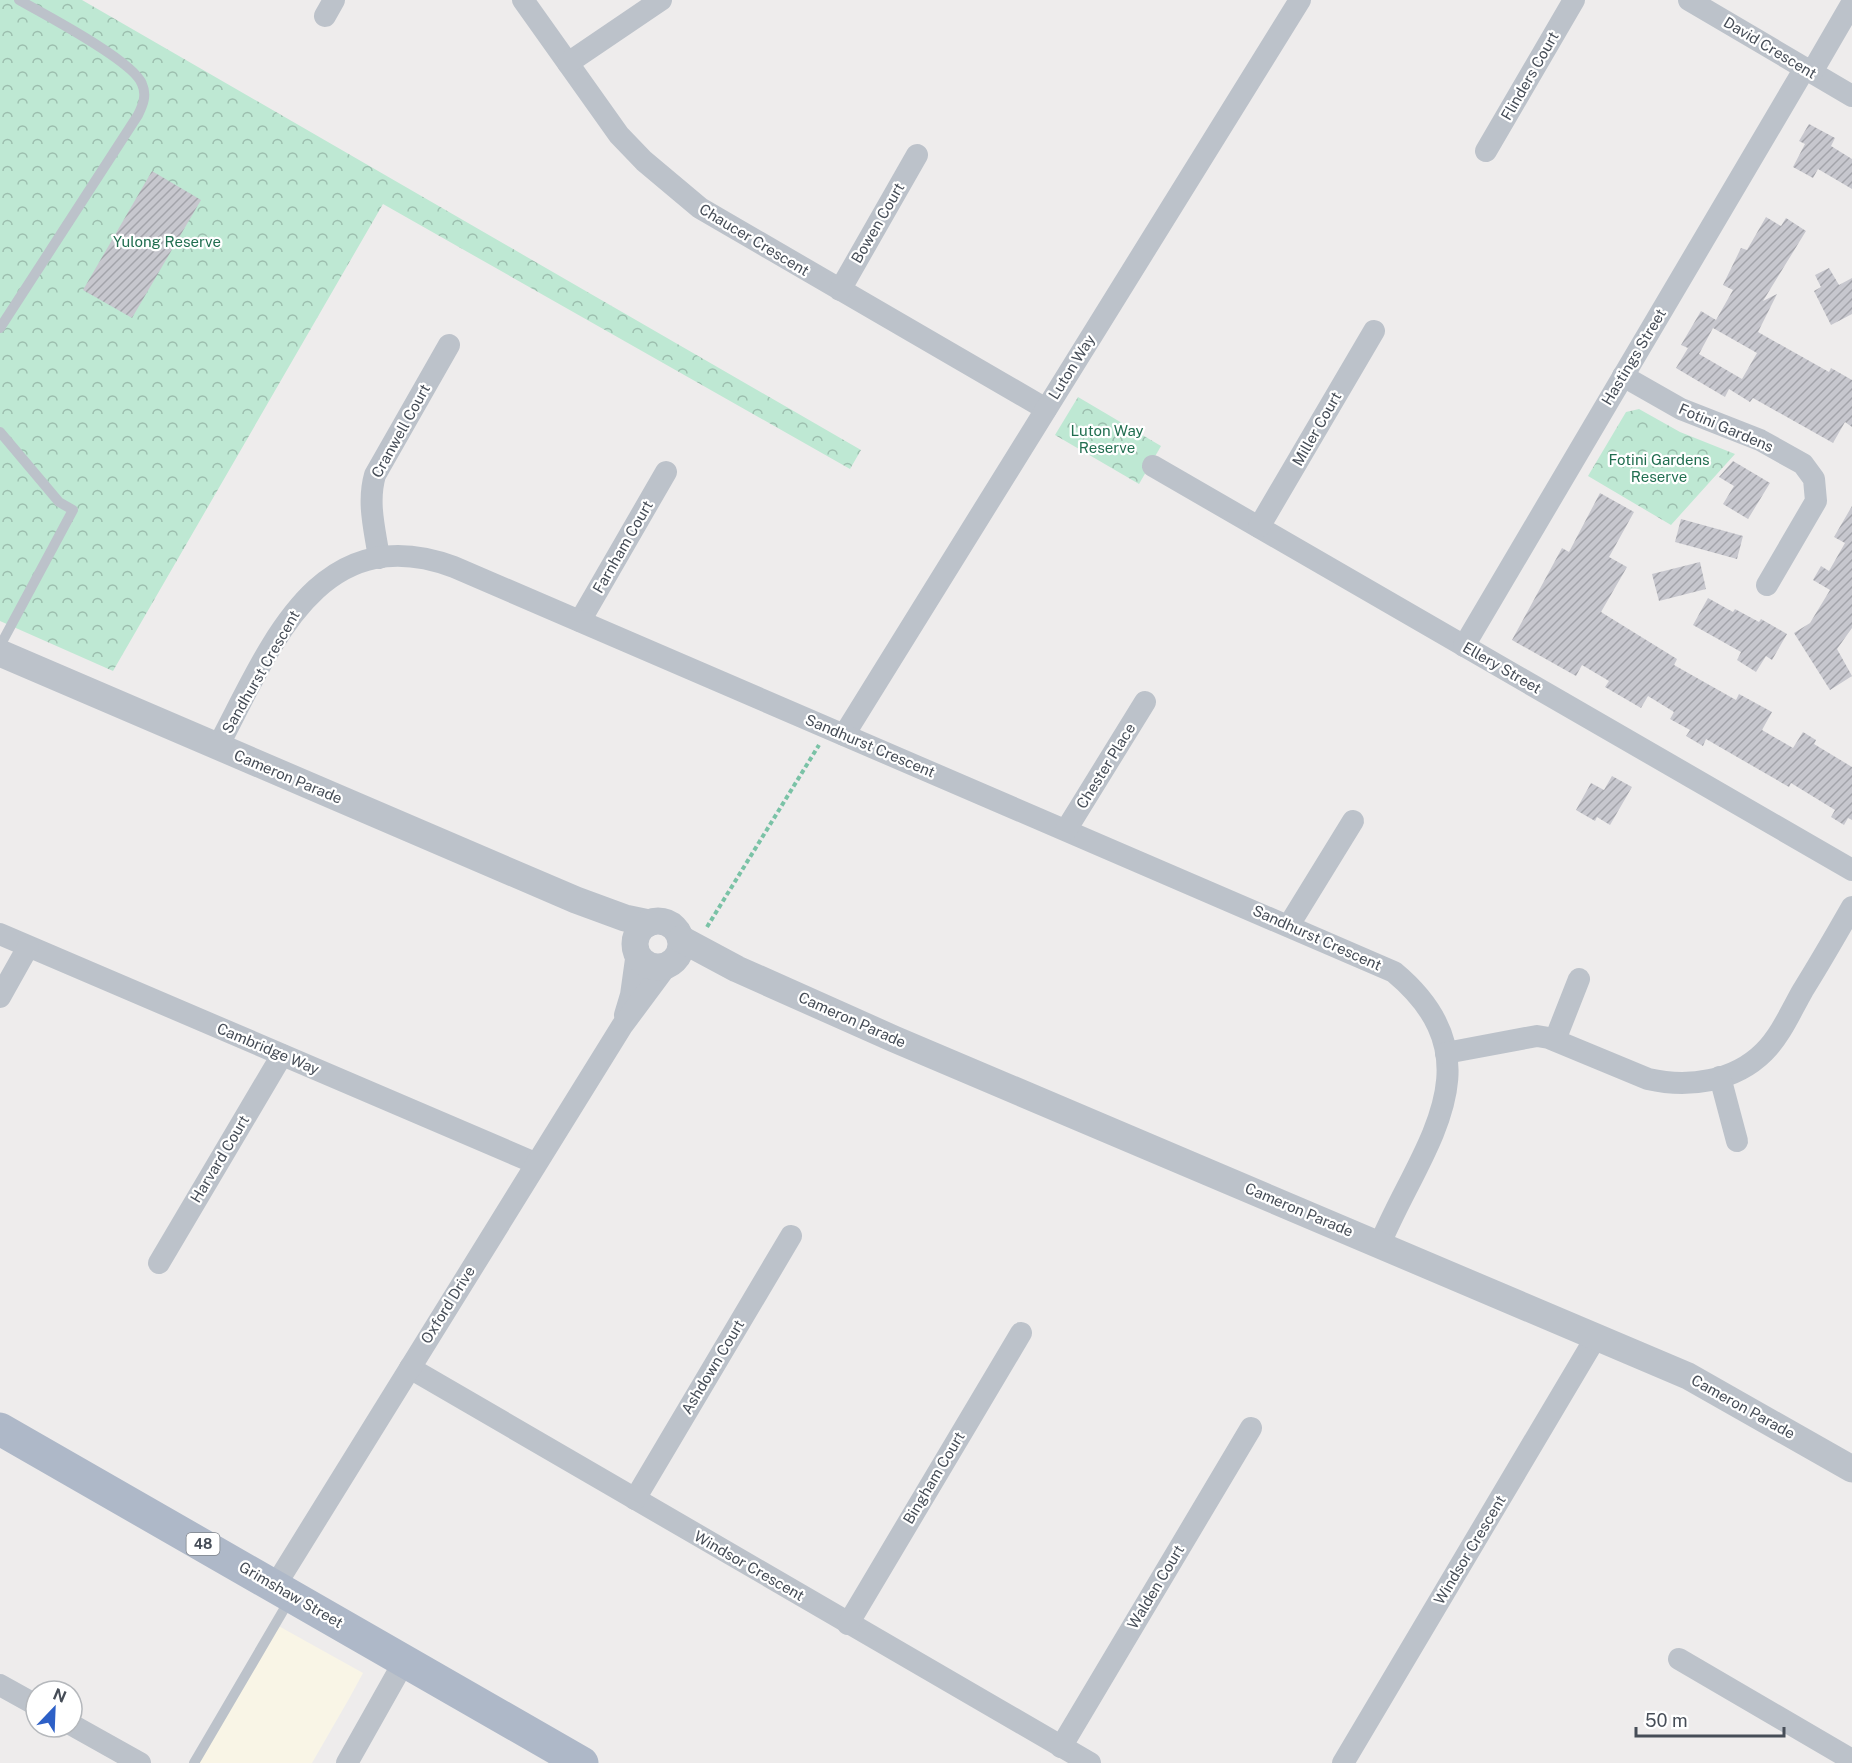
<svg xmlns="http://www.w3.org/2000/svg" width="1852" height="1763" font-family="'Public Sans',sans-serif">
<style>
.commercial{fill:#f9f5e6}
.forest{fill:url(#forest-crowns)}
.building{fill:url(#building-hatch);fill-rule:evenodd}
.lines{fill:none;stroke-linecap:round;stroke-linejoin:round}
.path{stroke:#7ac2a6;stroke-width:4;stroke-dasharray:4.5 3;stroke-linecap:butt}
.service{stroke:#bcc2ca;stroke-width:10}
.minor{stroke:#bcc2ca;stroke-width:22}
.tertiary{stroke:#bcc2ca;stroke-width:27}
.primary{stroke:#aeb8c8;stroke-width:33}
.labels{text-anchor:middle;stroke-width:4.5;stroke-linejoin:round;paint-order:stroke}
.shield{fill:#fff;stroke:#7e8289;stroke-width:1.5}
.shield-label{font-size:14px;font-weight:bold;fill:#464d57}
.street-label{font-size:15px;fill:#464d57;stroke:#fff}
.park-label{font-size:15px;fill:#216e50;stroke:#fff}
</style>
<defs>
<pattern id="forest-crowns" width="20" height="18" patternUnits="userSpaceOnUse" patternTransform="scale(1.5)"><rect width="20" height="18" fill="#bee8d3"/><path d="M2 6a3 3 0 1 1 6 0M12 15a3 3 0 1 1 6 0" fill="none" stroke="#9cbeae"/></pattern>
<pattern id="building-hatch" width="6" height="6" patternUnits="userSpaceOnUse" patternTransform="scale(1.5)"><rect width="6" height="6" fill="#c7c7ce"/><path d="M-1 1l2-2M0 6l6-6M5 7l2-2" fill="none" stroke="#a3a4aa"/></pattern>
</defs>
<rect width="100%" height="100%" fill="#eeecec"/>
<!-- commercial -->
<polygon class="commercial" points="275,1624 363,1673 350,1697 312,1763 197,1763"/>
<!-- forest -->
<g class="forest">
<polygon points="0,0 82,0 861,450 850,469 383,204 113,671 0,621"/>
<polygon points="1078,397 1161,446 1139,484 1055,435"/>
<polygon points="1639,409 1680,432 1735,454 1671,525 1588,476 1626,412"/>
</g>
<!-- building -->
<g class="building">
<polygon points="1809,124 1835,138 1831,146 1852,159 1852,189 1818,169 1813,178 1793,167 1805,144 1799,141"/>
<polygon points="152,171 201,200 132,318 83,290"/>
<path d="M 1766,217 L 1781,226 L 1786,218 L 1806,231 L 1763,301 L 1777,294 L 1758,332 L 1829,372 L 1831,368 L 1852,380 L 1852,427 L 1845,422 L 1833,443 L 1753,398 L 1750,402 L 1729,389 L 1725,397 L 1676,368 L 1688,348 L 1681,345 L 1701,311 L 1716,320 L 1733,290 L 1723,285 L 1741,248 L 1747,250 ZM 1713,328 L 1757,353 L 1742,379 L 1699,354 Z"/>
<polygon points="1829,268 1839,285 1852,278 1852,314 1831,325 1814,291 1821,287 1815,275"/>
<polygon points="1733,461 1770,483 1748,519 1723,504 1734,486 1719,477"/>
<polygon points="1600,493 1634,512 1609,557 1627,567 1601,612 1677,659 1674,665 1736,700 1739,694 1772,712 1762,730 1793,748 1803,732 1816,740 1814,744 1852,767 1852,820 1848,818 1844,825 1831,817 1835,810 1791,783 1789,787 1706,739 1703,746 1686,736 1690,730 1670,719 1674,712 1648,696 1641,708 1605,687 1609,681 1582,665 1576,676 1512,640 1562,548 1569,552"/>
<polygon points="1852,506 1852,628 1837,649 1852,676 1830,690 1794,633 1810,623 1830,590 1813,580 1821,566 1829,571 1845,543 1834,537"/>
<polygon points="1681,519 1743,536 1737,559 1675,542"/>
<polygon points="1700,562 1706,589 1659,601 1652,574"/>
<polygon points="1708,598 1733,612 1735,609 1759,622 1761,619 1787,634 1772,660 1766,656 1756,672 1737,660 1741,652 1693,625"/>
<polygon points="1612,776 1632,787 1610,825 1597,817 1595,821 1576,810 1591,783 1604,790"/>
</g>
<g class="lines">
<!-- path -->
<polyline class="path" points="707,927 819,745"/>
<!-- service -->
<g class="service">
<path d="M 0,328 L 138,115 C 143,105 147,95 142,84 C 134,61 44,14 19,0"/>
<polyline points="0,432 59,502 73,510 0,646"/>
<polyline points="194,1763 290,1599"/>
</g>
<!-- minor -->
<g class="minor">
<polyline points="523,0 619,135 644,161 700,208 1046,409"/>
<polyline points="1689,0 1852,96"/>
<polyline points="325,16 334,0"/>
<polyline points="568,63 661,0"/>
<polyline points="1812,72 1852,3"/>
<polyline points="1486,151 1574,0"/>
<polyline points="840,290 917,155"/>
<polyline points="1623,376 1681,409 1760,440 1803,464 1814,479 1816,501 1767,585"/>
<polyline points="1153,466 1852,870"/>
<polyline points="1259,527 1374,331"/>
<path d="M 379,558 C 375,530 367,503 375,475 L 449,345"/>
<polyline points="580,621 666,472"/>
<polyline points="1464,646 1805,68"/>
<polyline points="844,735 1300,0"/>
<path d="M 218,746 C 269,651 317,516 454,567 L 1394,972 C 1502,1062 1420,1148 1380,1244"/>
<polyline points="1066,830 1145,702"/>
<polyline points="1289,925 1353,821"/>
<polyline points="0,934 535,1163"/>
<polyline points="0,997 28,947"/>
<polyline points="625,1015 631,995 637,952"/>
<polyline points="1555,1040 1579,979"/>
<path d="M 1446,1053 L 1537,1036 L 1549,1038 L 1648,1079 C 1688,1088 1734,1082 1764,1052 C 1781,1035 1791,1011 1803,990 C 1820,963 1836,935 1852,907"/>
<polyline points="1720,1077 1737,1141"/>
<polyline points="159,1263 282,1055"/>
<polyline points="410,1368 1090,1763"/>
<polyline points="635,1499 791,1236"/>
<polyline points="275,1586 622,1026 668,964"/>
<polyline points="848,1624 1021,1333"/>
<polyline points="1679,1659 1852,1760"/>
<polyline points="0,1685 36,1705"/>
<polyline points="72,1725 140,1763"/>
<polyline points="1061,1747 1251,1428"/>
<polyline points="347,1763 405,1660"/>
<polyline points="1343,1763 1596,1337"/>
</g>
<!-- tertiary -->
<g class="tertiary">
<polyline points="0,653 576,900 625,918 649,923"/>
<circle cx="658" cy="944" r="23"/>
<polyline points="681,939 737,969 894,1039 1688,1376 1852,1469"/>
</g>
<!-- primary -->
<polyline class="primary" points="0,1429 582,1763"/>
</g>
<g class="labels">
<!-- shield labels -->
<rect class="shield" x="186.5" y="1533" width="33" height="22" rx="4.5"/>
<g class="shield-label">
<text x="203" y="1549">48</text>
</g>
<!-- street labels -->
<g class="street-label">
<text transform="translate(1770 48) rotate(31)" y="5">David Crescent</text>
<text transform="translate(1530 76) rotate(-60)" y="5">Flinders Court</text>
<text transform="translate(878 223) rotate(-60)" y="5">Bowen Court</text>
<text transform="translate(754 240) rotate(31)" y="5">Chaucer Crescent</text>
<text transform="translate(1634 357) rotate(-59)" y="5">Hastings Street</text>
<text transform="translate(1072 367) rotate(-58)" y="5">Luton Way</text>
<text transform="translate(1726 428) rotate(23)" y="5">Fotini Gardens</text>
<text transform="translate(1317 429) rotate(-60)" y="5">Miller Court</text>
<text transform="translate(401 431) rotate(-61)" y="5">Cranwell Court</text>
<text transform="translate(623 547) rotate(-60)" y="5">Farnham Court</text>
<text transform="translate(1502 668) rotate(30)" y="5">Ellery Street</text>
<text transform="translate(261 672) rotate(-60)" y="5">Sandhurst Crescent</text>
<text transform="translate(870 746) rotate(23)" y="5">Sandhurst Crescent</text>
<text transform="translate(1106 766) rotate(-58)" y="5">Chester Place</text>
<text transform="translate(288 777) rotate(23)" y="5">Cameron Parade</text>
<text transform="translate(1317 938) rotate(24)" y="5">Sandhurst Crescent</text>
<text transform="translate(852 1020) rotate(24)" y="5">Cameron Parade</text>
<text transform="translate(268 1049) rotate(23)" y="5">Cambridge Way</text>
<text transform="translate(220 1159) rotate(-59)" y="5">Harvard Court</text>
<text transform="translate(1299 1210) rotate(23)" y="5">Cameron Parade</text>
<text transform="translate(448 1305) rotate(-58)" y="5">Oxford Drive</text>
<text transform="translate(713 1367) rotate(-59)" y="5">Ashdown Court</text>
<text transform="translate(1743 1407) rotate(29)" y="5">Cameron Parade</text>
<text transform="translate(934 1478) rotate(-59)" y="5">Bingham Court</text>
<text transform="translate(1470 1550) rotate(-59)" y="5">Windsor Crescent</text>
<text transform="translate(749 1566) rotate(30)" y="5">Windsor Crescent</text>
<text transform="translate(1156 1587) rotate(-59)" y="5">Walden Court</text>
<text transform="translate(291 1595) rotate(30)" y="5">Grimshaw Street</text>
</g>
<!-- park labels -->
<g class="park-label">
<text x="167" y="247">Yulong Reserve</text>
<text x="1107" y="436">Luton Way<tspan x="1107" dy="17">Reserve</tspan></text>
<text x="1659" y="465">Fotini Gardens<tspan x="1659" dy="17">Reserve</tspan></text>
</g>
</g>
<!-- north arrow -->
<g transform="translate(54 1709) rotate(23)"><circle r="28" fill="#ffffff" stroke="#b5b8bc" stroke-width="1.5"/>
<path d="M0-4.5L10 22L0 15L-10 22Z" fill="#2d60c7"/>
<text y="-9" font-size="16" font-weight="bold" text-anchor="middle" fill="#464d57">N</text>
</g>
<!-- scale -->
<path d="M1636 1727v9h148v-9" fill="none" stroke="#464d57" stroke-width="3"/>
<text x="1645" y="1727" font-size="18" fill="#464d57" stroke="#ffffff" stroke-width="4.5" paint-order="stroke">50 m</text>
</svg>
